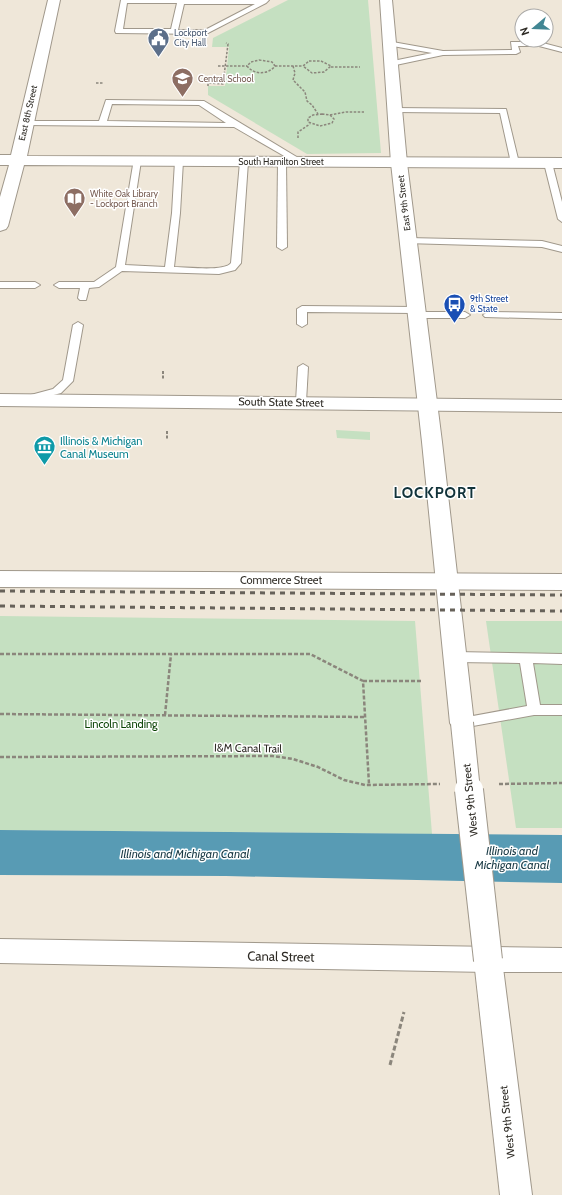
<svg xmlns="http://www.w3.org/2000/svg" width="562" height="1195" font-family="Cabin,sans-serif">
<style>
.green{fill:#c5e0c1}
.water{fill:#589bb4}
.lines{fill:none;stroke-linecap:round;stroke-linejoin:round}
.service-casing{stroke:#a0988b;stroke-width:2}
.minor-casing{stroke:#a0988b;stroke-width:2}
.secondary-casing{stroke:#a0988b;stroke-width:2}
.primary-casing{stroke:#a0988b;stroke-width:2}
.path-far3{stroke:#8b867c;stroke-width:1.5;stroke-dasharray:2.5 1.5;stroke-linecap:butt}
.path-far2{stroke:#8b867c;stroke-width:2;stroke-dasharray:3 1.5;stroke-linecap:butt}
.path-far1{stroke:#8b867c;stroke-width:2.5;stroke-dasharray:4 2;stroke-linecap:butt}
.path{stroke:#8b867c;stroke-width:3;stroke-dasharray:5 2.5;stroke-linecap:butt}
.service{fill:#fff;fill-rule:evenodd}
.minor{fill:#fff;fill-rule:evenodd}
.secondary{fill:#fff;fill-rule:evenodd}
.primary{fill:#fff;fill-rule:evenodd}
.rail{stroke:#67625a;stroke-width:3;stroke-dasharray:5 5;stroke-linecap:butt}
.secondary-bridge-far1-casing{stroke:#a0988b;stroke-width:24;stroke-linecap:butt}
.secondary-bridge-casing{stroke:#a0988b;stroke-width:30;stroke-linecap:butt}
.secondary-bridge-far1{stroke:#fff;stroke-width:22}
.secondary-bridge{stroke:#fff;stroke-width:28}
.labels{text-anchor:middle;stroke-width:3;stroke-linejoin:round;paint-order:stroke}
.far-service-label{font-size:9px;fill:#4e5e75;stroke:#fff;text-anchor:start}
.far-education-label{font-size:9px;fill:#785e54;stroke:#fff;text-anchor:start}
.far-street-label{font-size:9px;fill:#2e2b25;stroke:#fff}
.far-transit-label{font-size:9px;fill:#164399;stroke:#fff;text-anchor:start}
.street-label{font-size:11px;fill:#2e2b25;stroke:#fff}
.culture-label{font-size:11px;fill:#0d838f;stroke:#fff;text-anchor:start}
.park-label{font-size:11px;fill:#074000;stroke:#fff}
.water-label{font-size:12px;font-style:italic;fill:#183944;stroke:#fff}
.near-street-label{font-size:13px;fill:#2e2b25;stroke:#fff}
.district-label{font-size:15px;font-weight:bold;letter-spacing:1px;fill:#12333a;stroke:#fff}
</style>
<rect width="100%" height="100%" fill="#efe7d9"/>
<!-- green -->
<g class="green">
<polygon points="288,0 368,0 381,153 307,154 208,95 208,86 225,86 229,47 212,47 213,38"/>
<polygon points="336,430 370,432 370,440 337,438"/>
<polygon points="0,616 415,621 432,834 0,830"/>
<polygon points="486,621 562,621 562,828 516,828"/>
</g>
<!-- water -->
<polygon class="water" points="0,830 562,835 562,883 226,876 0,875"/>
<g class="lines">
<defs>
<g id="service">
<path d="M 121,0 L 269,0 L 266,3 L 206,34 L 116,33 L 115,31 ZM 127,3 L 177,3 L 171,29 L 123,29 ZM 184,4 L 255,4 L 205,30 L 178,30 Z"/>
<polygon points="387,41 443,51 512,50 511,42 539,42 562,48 562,52 539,46 518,46 520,52 516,54 443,55 391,66 388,66 388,62 432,53 387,45"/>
<path d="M 106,100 L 204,101 L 305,162 L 304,164 L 298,164 L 234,127 L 26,125 L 22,123 L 26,121 L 99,121 ZM 112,104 L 199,105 L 226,123 L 107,121 Z"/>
<polygon points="392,108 506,109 519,163 515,166 511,163 500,113 395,112 392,112"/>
<path d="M 134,159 L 140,159 L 141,161 L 125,265 L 165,267 L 172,213 L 175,161 L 179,159 L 183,161 L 180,213 L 174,267 C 187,267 224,272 231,263 L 240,162 L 244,159 L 248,162 L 241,263 L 235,270 L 219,274 L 122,271 L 99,287 L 89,288 L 86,300 L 80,300 L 78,298 L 80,288 L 59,288 L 54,285 L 59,282 L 94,282 L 116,267 Z"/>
<polygon points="282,159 286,162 287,247 282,250 277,247 278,162"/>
<polygon points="548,160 552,163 562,202 562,222 558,219 544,163"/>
<polygon points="408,238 542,241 562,246 562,252 542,247 405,243 403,241"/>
<polygon points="0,282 35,282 40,285 35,288 0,288"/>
<polygon points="302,306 416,307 421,310 419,312 465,312 470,315 465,318 417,318 412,315 414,313 307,312 307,324 302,327 297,324 297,309"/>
<polygon points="488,312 562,313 562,319 485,317 483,315"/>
<polygon points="78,322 83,325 73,381 61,393 31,401 27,400 26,398 27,396 53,389 63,380 73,325"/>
<polygon points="303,364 308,367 306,402 301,405 296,402 298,367"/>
<polygon points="455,652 562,654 562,664 533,663 540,705 562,705 562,715 534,715 462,728 457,727 455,723 457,719 462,718 527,706 520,663 455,662 451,660 449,657 451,654"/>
</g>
<g id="minor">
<polygon points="48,0 60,0 27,156 562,158 562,168 24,165 8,226 6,229 0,231 0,197 9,165 0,165 0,155 11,155"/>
<polygon points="0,571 562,574 562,590 0,587"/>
<polygon points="0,939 562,948 562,972 488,972 0,963"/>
</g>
<g id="secondary">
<polygon points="380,0 392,0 407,163 442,442 474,723 470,730 462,732 454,730 450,723 422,442 391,163"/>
<polygon points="488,948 498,951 502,960 532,1195 500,1195 474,960 478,951"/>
</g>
<polygon id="primary" points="0,394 562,400 562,412 0,406"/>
</defs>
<!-- service casing -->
<use href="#service" class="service-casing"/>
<!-- minor casing -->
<use href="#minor" class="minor-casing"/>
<!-- secondary casing -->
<use href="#secondary" class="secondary-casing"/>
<!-- primary casing -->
<use href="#primary" class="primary-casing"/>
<!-- path-far3 -->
<g class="path-far3">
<path d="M 259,60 L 272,62 L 275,66 C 268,75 254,75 247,66 L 251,62 Z"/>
<polygon points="309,61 321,61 331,66 324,72 312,73 303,66"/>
<polyline points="218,66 247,66"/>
<polyline points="275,66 303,66"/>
<polyline points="293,66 295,73 293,80 305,92 307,101 312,105 318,114"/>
<polyline points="331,67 360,67"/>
<polyline points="96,83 104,83"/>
<polyline points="208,86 208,83 223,84 228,44 226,43"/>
<polygon points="322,114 330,115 334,119 332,123 320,126 308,122 308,118 313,115"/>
<polyline points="330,115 346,112 364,112"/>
<polyline points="298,138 298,132 310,124"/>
</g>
<!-- path-far2 -->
<g class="path-far2">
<polyline points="163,371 163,379"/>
<polyline points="167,431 167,440"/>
</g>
<!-- path-far1 -->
<g class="path-far1">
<polyline points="0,654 310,654 363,681 369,784"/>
<polyline points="363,681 422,681"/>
<polyline points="0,714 365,717"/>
<polyline points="165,715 171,654"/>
<polyline points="0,757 273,756 293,759 318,767 344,780 365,785 440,784"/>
<polyline points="499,784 562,783"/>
</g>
<!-- path -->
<polyline class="path" points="390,1065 404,1012"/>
<!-- service -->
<use href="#service" class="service"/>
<!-- minor -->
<use href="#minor" class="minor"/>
<!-- secondary -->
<use href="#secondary" class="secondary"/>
<!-- primary -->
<use href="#primary" class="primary"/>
<!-- rail -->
<g class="rail">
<polyline points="0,591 562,595"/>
<polyline points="0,606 562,611"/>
</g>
<defs>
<polyline id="secondary-bridge-far1" points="462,723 469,791"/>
<polyline id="secondary-bridge" points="469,790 488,960"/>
</defs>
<!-- secondary-bridge-far1 casing -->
<use href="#secondary-bridge-far1" class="secondary-bridge-far1-casing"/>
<!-- secondary-bridge casing -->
<use href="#secondary-bridge" class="secondary-bridge-casing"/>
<!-- secondary-bridge-far1 -->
<use href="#secondary-bridge-far1" class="secondary-bridge-far1"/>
<!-- secondary-bridge -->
<use href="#secondary-bridge" class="secondary-bridge"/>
</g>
<!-- icons -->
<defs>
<symbol id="civic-pin" viewBox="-11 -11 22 30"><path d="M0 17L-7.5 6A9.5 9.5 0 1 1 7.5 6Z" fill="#5c6f8a" stroke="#fff"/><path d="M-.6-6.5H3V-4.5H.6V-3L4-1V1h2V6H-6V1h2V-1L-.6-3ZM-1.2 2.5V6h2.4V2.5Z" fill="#fff"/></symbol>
<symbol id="school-pin" viewBox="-11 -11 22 30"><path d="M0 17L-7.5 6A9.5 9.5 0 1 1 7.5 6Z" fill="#8d6e63" stroke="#fff"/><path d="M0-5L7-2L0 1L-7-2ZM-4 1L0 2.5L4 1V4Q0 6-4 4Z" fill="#fff"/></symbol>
<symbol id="library-pin" viewBox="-11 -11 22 30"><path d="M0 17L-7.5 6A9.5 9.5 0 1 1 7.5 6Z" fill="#8d6e63" stroke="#fff"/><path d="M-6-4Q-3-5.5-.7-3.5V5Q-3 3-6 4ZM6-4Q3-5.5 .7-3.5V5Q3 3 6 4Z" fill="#fff"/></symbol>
<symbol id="bus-pin" viewBox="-11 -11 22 30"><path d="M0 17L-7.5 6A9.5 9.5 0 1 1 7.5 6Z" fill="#1a4fb4" stroke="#fff"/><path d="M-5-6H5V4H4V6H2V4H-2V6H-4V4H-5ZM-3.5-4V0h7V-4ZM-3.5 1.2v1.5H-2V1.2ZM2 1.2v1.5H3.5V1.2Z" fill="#fff"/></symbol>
<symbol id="museum-pin" viewBox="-11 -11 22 30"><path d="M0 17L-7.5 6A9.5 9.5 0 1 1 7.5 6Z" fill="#0f9aa8" stroke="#fff"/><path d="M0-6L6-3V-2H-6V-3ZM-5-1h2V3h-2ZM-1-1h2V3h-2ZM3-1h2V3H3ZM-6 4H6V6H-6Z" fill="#fff"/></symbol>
</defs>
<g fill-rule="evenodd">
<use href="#civic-pin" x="146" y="26" width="25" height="34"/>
<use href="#school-pin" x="170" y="66" width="25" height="34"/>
<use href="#library-pin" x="62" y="186" width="25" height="34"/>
<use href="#bus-pin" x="442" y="292" width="25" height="34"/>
<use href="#museum-pin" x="32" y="434" width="25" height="34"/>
</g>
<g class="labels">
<!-- far-service labels -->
<g class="far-service-label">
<text x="174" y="36">Lockport<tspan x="174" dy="10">City Hall</tspan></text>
</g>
<!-- far-education labels -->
<g class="far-education-label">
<text x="198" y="82">Central School</text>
<text x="90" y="197">White Oak Library<tspan x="90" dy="10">- Lockport Branch</tspan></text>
</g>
<!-- far-street labels -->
<g class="far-street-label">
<text transform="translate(28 113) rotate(-77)" y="3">East 8th Street</text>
<text x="281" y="165">South Hamilton Street</text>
<text transform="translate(404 203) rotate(-97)" y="3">East 9th Street</text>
</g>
<!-- far-transit labels -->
<g class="far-transit-label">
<text x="470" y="302">9th Street<tspan x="470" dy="10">&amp; State</tspan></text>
</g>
<!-- street labels -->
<g class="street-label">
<text transform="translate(281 402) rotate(1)" y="4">South State Street</text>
<text x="281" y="584">Commerce Street</text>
<text transform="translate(248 748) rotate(1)" y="4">I&amp;M Canal Trail</text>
<text transform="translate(470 800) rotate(-96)" y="4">West 9th Street</text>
<text transform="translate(507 1122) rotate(-96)" y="4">West 9th Street</text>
</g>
<!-- culture labels -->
<g class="culture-label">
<text x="60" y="445">Illinois &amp; Michigan<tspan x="60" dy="13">Canal Museum</tspan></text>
</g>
<!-- park labels -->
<g class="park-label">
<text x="121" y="728">Lincoln Landing</text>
</g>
<!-- water labels -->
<g class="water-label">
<text x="512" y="855">Illinois and<tspan x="512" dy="14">Michigan Canal</tspan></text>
<text x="185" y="858">Illinois and Michigan Canal</text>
</g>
<!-- near-street labels -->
<g class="near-street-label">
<text transform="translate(281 956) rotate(1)" y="5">Canal Street</text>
</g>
<!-- district labels -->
<g class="district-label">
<text x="435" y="498">LOCKPORT</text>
</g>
</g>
<!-- north arrow -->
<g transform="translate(534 28) rotate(251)"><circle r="19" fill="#ffffff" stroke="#abaaa8"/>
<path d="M0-3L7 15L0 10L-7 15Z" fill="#418693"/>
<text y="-6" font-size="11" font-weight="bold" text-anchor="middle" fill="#2e2b25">N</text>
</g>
</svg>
